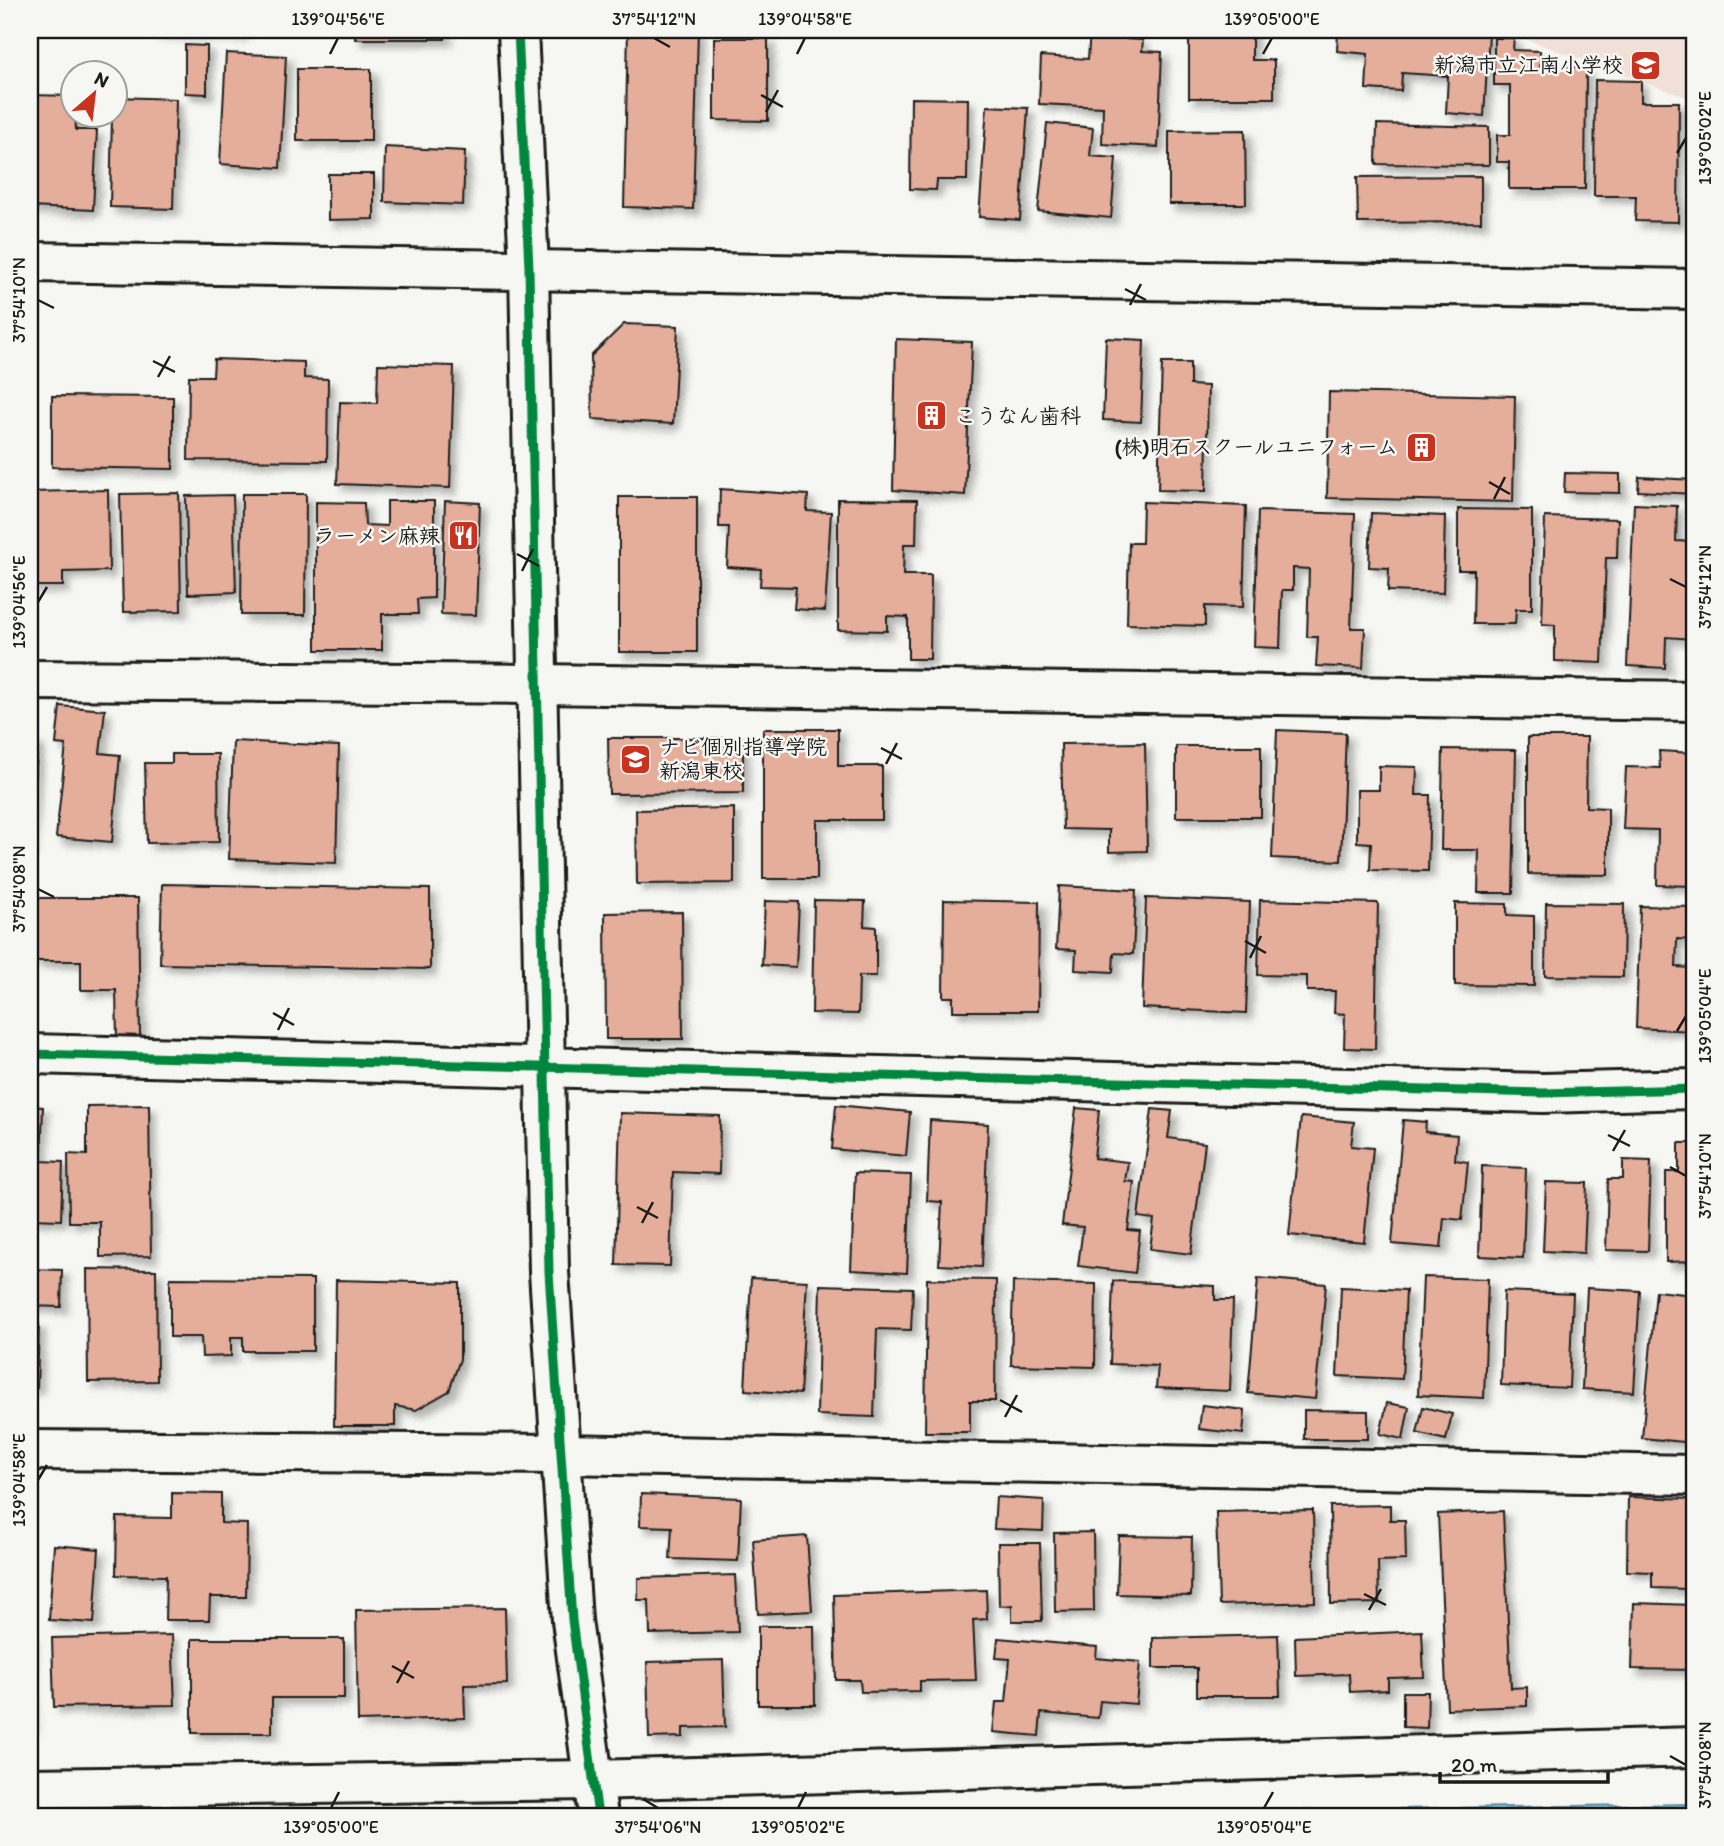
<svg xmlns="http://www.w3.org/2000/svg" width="1724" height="1846" font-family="Itim,'Klee One',sans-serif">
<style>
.built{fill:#f1e0d8}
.water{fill:#88c9e9;stroke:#5d8497;stroke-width:2}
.building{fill:#e5ae9b;stroke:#1c1c1c;stroke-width:2;filter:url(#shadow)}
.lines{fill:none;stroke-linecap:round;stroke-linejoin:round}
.minor-casing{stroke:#1c1c1c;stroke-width:44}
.minor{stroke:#f6f6f2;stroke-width:38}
.cycleway-casing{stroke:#f6f6f2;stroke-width:13}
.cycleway{stroke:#00873e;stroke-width:9}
.ticks{fill:none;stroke:#1c1c1c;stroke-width:2.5}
.labels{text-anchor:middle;stroke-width:5;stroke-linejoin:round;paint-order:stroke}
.poi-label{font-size:21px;font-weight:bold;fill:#1c1c1c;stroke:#f6f6f2;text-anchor:end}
.neatline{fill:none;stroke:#1c1c1c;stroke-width:2.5}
.ticks-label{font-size:18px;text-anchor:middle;fill:#1c1c1c}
</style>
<defs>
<filter id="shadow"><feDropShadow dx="6" dy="6" stdDeviation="3.5" flood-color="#0004"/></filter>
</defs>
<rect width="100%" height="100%" fill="#f6f6f2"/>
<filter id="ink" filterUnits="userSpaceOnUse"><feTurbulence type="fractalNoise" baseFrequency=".0143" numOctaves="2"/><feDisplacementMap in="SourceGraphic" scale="14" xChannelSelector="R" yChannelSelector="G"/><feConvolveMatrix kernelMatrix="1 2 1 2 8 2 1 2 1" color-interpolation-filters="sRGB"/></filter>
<g filter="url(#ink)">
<!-- built -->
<polygon class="built" points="1500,30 1694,30 1694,100"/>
<!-- water -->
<polygon class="water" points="1694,1804 1694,1816 990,1816"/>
<!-- building -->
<g class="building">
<polygon points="151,30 241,30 241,34 151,32"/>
<rect x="355" y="30" width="90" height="9"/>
<polygon points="628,30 698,30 693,209 624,207"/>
<polygon points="1090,30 1128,30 1127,39 1143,40 1142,51 1162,52 1158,147 1102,144 1103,107 1039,104 1041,56 1088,59"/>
<polygon points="1189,30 1252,30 1252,60 1274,60 1274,98 1189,98"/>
<polygon points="1338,30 1463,30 1489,33 1484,116 1446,113 1448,76 1402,73 1401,91 1366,89 1368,54 1337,51"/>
<polygon points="714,38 768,38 768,121 714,120"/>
<polygon points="1494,38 1514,38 1513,50 1540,51 1540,67 1586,67 1585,189 1509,189 1509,162 1497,162 1497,135 1510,135 1510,85 1494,85"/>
<polygon points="185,45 207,46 207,94 185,93"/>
<polygon points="226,53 286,56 280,168 220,164"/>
<rect x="297" y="69" width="74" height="72"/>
<polygon points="1595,80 1641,81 1641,102 1679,102 1678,222 1635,221 1636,196 1594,196"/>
<polygon points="30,95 74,96 76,130 97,130 93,210 30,207"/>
<polygon points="116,97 176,99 173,209 110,207 112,116 116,116"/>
<polygon points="911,98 968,99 967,180 937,180 936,190 910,189"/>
<polygon points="987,106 1028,108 1020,220 979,217"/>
<polygon points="1047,123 1093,128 1090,156 1116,158 1111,218 1038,211"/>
<polygon points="1377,124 1489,127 1489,165 1376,164"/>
<polygon points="1245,130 1246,204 1169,204 1169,131"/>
<polygon points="385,147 465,151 463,205 384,202"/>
<polygon points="328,174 374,174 374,219 328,220"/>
<polygon points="1481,176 1481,222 1358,223 1357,177"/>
<polygon points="624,324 678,326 673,424 592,419 591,356"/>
<polygon points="1106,338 1144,340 1141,422 1103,420"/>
<polygon points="896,339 972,342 965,495 893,490"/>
<polygon points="214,359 304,362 304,378 328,379 327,461 188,460 189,376 213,376"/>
<polygon points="1162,363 1190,363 1190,385 1208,386 1206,491 1158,490"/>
<polygon points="378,364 454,366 450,488 337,484 340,402 377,403"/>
<polygon points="1329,392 1515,396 1513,502 1327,498"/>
<polygon points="52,396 173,397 173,469 52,467"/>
<polygon points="1565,473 1620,474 1620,493 1564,492"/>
<polygon points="1639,477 1694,480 1694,494 1638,491"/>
<polygon points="720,489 808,495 807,511 831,512 825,611 794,609 796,587 760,586 761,569 727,567 729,527 719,527"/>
<polygon points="108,490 109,571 63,572 63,586 30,586 30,492"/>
<polygon points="179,493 181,611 123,612 120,494"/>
<polygon points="242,494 306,494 305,615 241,615"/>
<polygon points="233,495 236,592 188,594 186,496"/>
<rect x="619" y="497" width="78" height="155"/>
<polygon points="838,499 917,500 916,544 904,544 903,575 931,575 930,659 908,659 908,617 887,616 887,631 838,630"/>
<polygon points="387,501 434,501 434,598 417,599 418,614 382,614 382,650 316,650 316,502 364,503 365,525 387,526"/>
<polygon points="445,501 480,503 476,615 441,614"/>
<polygon points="1143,502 1246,506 1243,607 1205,606 1205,626 1127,624 1129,543 1142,543"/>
<polygon points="1634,504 1677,506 1676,541 1694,542 1694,639 1666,637 1665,668 1627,666"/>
<polygon points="1690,508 1694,508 1694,528 1687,527"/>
<polygon points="1458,509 1532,510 1532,609 1516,609 1515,624 1473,624 1474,570 1458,570"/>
<polygon points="1258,511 1355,514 1351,628 1365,628 1363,668 1316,666 1318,637 1307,637 1309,569 1293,568 1293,590 1282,590 1280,648 1254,647"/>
<polygon points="1371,513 1445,516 1443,593 1388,591 1389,568 1369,567"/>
<polygon points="1545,517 1618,519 1617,558 1606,558 1602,663 1555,661 1555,625 1542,624"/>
<polygon points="60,706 105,710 100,753 120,755 112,842 56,837 66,745 56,744"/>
<polygon points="763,729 838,729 838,766 882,766 882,820 817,820 817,879 763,879"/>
<polygon points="1277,730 1346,733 1341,861 1272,858"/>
<polygon points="1528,737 1587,737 1586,807 1608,808 1608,875 1528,874"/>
<polygon points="608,738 743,738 743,793 609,794"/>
<polygon points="30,740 38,740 30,852"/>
<polygon points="233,741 339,746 336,863 229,859"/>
<polygon points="1145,743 1147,851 1109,852 1109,830 1063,829 1061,744"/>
<rect x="1176" y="746" width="85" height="71"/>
<polygon points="1443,749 1516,750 1513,893 1478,893 1479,850 1441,850"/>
<polygon points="1659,751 1694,753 1694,886 1657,885 1658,830 1623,829 1626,767 1660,768"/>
<polygon points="172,754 218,754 219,842 147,843 145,763 172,763"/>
<polygon points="1379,766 1417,767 1416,795 1430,795 1428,871 1370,870 1371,843 1357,842 1357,790 1379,790"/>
<polygon points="734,808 734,883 637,884 636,810"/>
<polygon points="162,884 430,889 430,969 160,964"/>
<polygon points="1059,886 1136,890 1133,954 1114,953 1113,972 1075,970 1076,950 1056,949"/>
<polygon points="33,898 138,898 140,1037 117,1038 116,990 81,990 81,961 33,961"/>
<polygon points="1146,898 1250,902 1246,1013 1142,1008"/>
<polygon points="814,900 865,901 864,926 876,927 876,976 859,976 858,1014 812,1013"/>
<polygon points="944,900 1039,902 1038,1011 953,1011 953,997 943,997"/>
<polygon points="1260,900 1378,903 1375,1049 1344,1048 1345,1014 1334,1013 1335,991 1307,991 1307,976 1258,975"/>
<polygon points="765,901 799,902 796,967 762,965"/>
<polygon points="1455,903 1507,904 1507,915 1534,916 1534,986 1455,985"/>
<polygon points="1546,903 1624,904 1623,977 1545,976"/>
<polygon points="1640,906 1694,907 1694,940 1677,939 1676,967 1694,968 1694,1031 1636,1028"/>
<polygon points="682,912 683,1039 606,1039 605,913"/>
<polygon points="149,1105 151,1256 100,1257 100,1222 69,1222 68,1154 87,1155 87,1106"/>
<polygon points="836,1105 910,1112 906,1156 832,1149"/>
<polygon points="30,1106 43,1107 41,1161 63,1162 61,1220 30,1219"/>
<polygon points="1076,1108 1099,1110 1094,1158 1128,1162 1125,1181 1134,1182 1128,1230 1140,1231 1135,1273 1078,1266 1083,1227 1062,1225"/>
<polygon points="1152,1109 1172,1111 1168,1138 1205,1143 1191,1254 1150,1249 1154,1219 1138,1217"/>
<polygon points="620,1113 720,1116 719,1174 673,1172 670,1266 616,1265"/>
<polygon points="1301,1117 1354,1122 1351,1146 1373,1148 1364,1242 1289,1235"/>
<polygon points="930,1120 988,1124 982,1267 939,1265 942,1202 927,1201"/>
<polygon points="1403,1120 1426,1122 1425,1132 1457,1135 1455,1160 1468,1162 1462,1220 1444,1218 1441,1248 1392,1244"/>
<polygon points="1679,1143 1694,1143 1694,1261 1666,1262 1666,1172 1679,1172"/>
<polygon points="1623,1160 1651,1161 1648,1251 1606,1250 1608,1179 1623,1179"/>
<polygon points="1482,1166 1526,1168 1523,1258 1479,1256"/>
<polygon points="855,1173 911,1175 907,1273 851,1270"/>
<polygon points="1546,1182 1587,1183 1584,1253 1543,1251"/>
<polygon points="30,1269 62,1270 61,1307 30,1306"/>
<polygon points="87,1269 156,1270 157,1381 88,1382"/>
<polygon points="1423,1277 1488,1279 1484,1398 1418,1395"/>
<polygon points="170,1278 313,1279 313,1351 243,1351 243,1337 231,1337 231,1356 202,1357 201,1337 170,1337"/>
<polygon points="751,1278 807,1281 800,1394 745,1390"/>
<polygon points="1258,1278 1326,1284 1315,1399 1248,1393"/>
<polygon points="927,1279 996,1280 995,1401 970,1401 970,1432 925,1432"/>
<polygon points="336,1280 460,1283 460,1359 449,1391 416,1410 395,1406 395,1426 334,1426"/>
<polygon points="1113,1281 1215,1286 1215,1300 1233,1300 1230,1391 1156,1388 1158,1366 1110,1364"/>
<polygon points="1013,1282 1096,1284 1095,1367 1011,1365"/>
<polygon points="820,1285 913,1288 911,1330 877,1329 874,1417 817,1415"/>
<polygon points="1341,1287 1406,1290 1402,1379 1337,1376"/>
<polygon points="1587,1288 1640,1291 1634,1392 1582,1389"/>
<polygon points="1504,1291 1573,1294 1569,1388 1501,1385"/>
<polygon points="1656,1291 1694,1295 1694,1443 1642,1438"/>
<polygon points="30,1324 39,1324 37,1388 30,1388"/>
<polygon points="1387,1403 1409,1407 1403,1439 1380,1434"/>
<polygon points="1202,1405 1245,1410 1243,1434 1199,1429"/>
<polygon points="1423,1407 1452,1414 1446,1440 1417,1433"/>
<polygon points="1304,1410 1368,1411 1368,1439 1304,1439"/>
<polygon points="172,1493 221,1494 221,1523 247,1524 246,1597 210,1597 209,1620 165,1620 166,1576 116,1575 117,1517 172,1518"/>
<polygon points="641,1494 741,1498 738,1561 670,1559 672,1527 640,1526"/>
<polygon points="996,1497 1044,1500 1043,1531 994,1529"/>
<polygon points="1628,1497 1694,1499 1694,1563 1688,1562 1687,1589 1652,1588 1652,1572 1627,1571"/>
<polygon points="1390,1505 1390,1520 1405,1520 1406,1560 1378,1561 1379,1603 1331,1604 1330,1506"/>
<polygon points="1313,1510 1315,1602 1219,1605 1216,1512"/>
<polygon points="1503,1511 1511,1688 1527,1687 1527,1706 1447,1709 1438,1514"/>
<polygon points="1093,1532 1094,1611 1055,1612 1054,1533"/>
<polygon points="807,1536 812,1611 758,1614 753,1540"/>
<polygon points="1119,1536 1192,1537 1191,1596 1117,1594"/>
<polygon points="998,1543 1040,1543 1042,1621 1012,1621 1012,1605 999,1606"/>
<polygon points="54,1545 99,1549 94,1623 49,1620"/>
<polygon points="735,1575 738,1632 650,1634 649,1600 638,1600 638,1578"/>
<polygon points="986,1590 987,1619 973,1620 976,1680 920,1681 920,1691 861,1692 860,1680 836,1680 834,1595"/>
<polygon points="1634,1603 1694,1605 1694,1670 1632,1669"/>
<polygon points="505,1608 507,1684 464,1685 465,1718 358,1721 356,1610"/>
<polygon points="758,1626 814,1626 815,1705 758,1705"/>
<polygon points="1422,1631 1424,1677 1388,1678 1388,1690 1350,1692 1349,1674 1296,1676 1295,1637"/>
<rect x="30" y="1634" width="1" height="93"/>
<polygon points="172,1635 175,1705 54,1707 52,1638"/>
<polygon points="1278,1635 1280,1696 1197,1696 1197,1668 1153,1668 1153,1638"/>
<polygon points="998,1638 1097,1647 1096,1658 1140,1662 1136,1704 1100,1701 1098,1718 1041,1713 1039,1736 993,1732 996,1702 1006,1702 1010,1659 996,1658"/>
<polygon points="192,1639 344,1639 344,1698 272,1698 272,1733 192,1733"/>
<polygon points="723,1660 725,1727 683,1728 683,1737 649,1738 647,1662"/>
<polygon points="1403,1692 1428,1692 1427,1728 1403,1727"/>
</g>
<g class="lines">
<defs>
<g id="minor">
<polyline points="518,30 529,268 549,1272 572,1620 598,1816"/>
<polyline points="30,262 1694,289"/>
<polyline points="30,680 538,684 1694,701"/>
<polyline points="30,1054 1543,1093 1694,1089"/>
<polyline points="30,1450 560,1454 1694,1475"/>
<polyline points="30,1788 594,1780 1694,1747"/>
</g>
</defs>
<!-- minor casing -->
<use href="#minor" class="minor-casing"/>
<!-- minor -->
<use href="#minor" class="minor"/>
<defs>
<g id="cycleway">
<polyline points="518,30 529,268 549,1272 572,1620 598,1816"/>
<polyline points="30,1054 1543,1093 1694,1089"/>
</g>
</defs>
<!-- cycleway casing -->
<use href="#cycleway" class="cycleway-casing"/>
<!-- cycleway -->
<use href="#cycleway" class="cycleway"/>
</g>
</g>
<!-- ticks -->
<path class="ticks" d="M 654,38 L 670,47M 330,54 L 338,38M 797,54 L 805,38M 1263,54 L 1272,38M 761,95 L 783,107M 766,112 L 778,90M 1677,153 L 1686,138M 1125,289 L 1146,300M 38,300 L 54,308M 1130,305 L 1141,284M 153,361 L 175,372M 158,377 L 170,356M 1489,482 L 1510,494M 1494,499 L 1505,477M 517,554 L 539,566M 522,571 L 533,549M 1670,579 L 1686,587M 38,602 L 47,587M 881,748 L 902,759M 886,764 L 897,743M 38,889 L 54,897M 1245,941 L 1266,953M 1250,958 L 1261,936M 273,1013 L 294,1025M 278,1030 L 289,1008M 1677,1031 L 1686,1016M 1608,1135 L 1630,1146M 1613,1151 L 1625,1130M 1670,1167 L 1686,1176M 637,1207 L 658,1218M 642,1223 L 653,1202M 1000,1400 L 1022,1412M 1005,1417 L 1017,1395M 38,1480 L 47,1465M 1364,1594 L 1386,1605M 1369,1610 L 1381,1589M 392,1666 L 414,1678M 397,1683 L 409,1661M 1670,1756 L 1686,1765M 643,1799 L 658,1808M 331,1808 L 339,1792M 798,1808 L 806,1792M 1264,1808 L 1273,1792"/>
<!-- icons -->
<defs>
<symbol id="school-square" viewBox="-11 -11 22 22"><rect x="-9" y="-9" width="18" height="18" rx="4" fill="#c8321e" stroke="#f6f6f2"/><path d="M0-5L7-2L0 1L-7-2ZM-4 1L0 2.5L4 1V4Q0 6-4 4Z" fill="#fff"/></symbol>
<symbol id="building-square" viewBox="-11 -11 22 22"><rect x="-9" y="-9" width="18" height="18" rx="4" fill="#c8321e" stroke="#f6f6f2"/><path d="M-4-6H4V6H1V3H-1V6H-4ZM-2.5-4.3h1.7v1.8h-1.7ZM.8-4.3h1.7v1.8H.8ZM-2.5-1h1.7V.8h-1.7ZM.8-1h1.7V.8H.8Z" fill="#fff"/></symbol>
<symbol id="restaurant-square" viewBox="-11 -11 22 22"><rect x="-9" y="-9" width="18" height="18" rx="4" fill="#c8321e" stroke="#f6f6f2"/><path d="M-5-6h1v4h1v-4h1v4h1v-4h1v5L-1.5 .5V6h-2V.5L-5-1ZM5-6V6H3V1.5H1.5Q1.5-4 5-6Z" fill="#fff"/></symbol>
</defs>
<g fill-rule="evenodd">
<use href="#school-square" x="1628" y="48" width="35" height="35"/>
<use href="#building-square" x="914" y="398" width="35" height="35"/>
<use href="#building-square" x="1404" y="430" width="35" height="35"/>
<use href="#restaurant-square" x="446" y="518" width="35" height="35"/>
<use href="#school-square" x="618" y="742" width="35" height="35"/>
</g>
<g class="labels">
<!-- poi labels -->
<g class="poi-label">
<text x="1623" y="72">新潟市立江南小学校</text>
<text x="955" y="423" text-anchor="start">こうなん歯科</text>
<text x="1398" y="454">(株)明石スクールユニフォーム</text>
<text x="440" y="543">ラーメン麻辣</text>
<text x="659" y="754" text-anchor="start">ナビ個別指導学院<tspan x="659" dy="24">新潟東校</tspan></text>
</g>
</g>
<!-- margin -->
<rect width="1724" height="1846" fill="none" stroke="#f6f6f2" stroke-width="77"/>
<!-- north arrow -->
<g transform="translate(94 94) rotate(28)"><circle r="33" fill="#f6f6f2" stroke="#9f9f9c" stroke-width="2"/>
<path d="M0-5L12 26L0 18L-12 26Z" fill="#c8321e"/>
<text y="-10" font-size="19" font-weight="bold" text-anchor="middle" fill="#1c1c1c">N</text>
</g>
<!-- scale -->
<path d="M1440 1772v10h168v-10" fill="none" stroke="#1c1c1c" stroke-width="3.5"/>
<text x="1451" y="1772" font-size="21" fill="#1c1c1c" stroke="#f6f6f2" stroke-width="5" paint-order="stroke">20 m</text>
<rect x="38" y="38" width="1648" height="1770" class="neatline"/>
<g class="ticks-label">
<text x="338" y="25">139°04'56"E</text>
<text x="654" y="25">37°54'12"N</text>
<text x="805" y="25">139°04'58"E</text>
<text x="1272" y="25">139°05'00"E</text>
<text transform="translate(1705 138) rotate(-90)" y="6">139°05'02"E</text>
<text transform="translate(19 300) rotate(-90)" y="6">37°54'10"N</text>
<text transform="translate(1705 587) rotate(-90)" y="6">37°54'12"N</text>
<text transform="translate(19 602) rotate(-90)" y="6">139°04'56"E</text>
<text transform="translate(19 889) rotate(-90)" y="6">37°54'08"N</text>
<text transform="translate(1705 1016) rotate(-90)" y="6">139°05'04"E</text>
<text transform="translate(1705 1176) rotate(-90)" y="6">37°54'10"N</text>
<text transform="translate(19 1480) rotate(-90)" y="6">139°04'58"E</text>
<text transform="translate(1705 1765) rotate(-90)" y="6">37°54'08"N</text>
<text x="331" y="1833">139°05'00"E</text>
<text x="658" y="1833">37°54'06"N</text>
<text x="798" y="1833">139°05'02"E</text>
<text x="1264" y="1833">139°05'04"E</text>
</g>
</svg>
